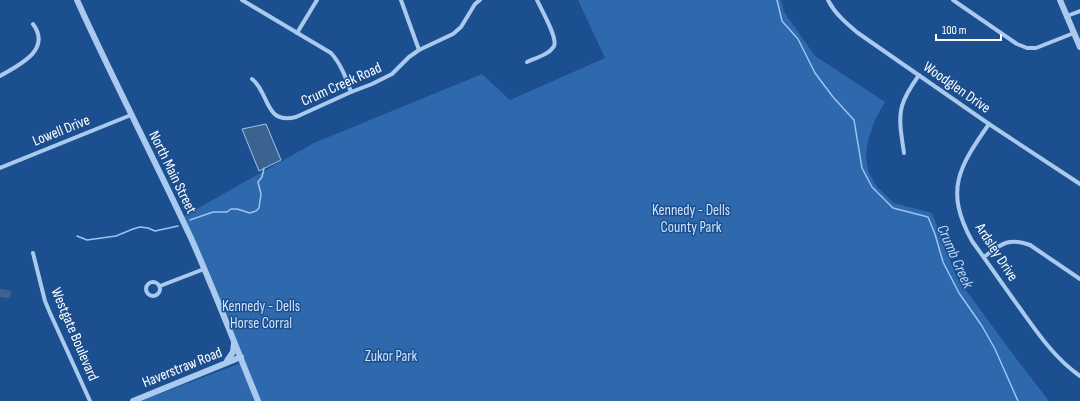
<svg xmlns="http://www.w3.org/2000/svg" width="1080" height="401" font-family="'Sofia Sans Condensed',sans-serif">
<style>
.green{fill:#2e69ad}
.water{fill:#3c6290;stroke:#9cc4f0}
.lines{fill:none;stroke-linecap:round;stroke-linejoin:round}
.stream{stroke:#9cc4f0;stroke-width:1.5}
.river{stroke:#3c6290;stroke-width:8}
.minor{stroke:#a9c9ee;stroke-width:4}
.tertiary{stroke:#a9c9ee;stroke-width:6}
.labels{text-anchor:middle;stroke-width:3;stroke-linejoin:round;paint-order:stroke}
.street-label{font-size:15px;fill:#fff;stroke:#1b4f8f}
.park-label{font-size:15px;fill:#cfe3fa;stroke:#1b4f8f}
.water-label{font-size:16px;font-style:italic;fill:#b5d3f5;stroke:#1b4f8f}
</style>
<rect width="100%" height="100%" fill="#1b4f8f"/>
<!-- green -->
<g class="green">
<polygon points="578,0 781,0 784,12 815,56 885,102 875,120 868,140 866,155 868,171 877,187 894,203 932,213 957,278 1015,357 1049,401 259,401 184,216 314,143 482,74 510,100 605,58"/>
<polygon points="241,363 256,401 141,401"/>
</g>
<!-- water -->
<polygon class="water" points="266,124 281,160 259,171 242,129"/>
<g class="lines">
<!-- stream -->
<g class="stream">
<polyline points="777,0 782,21 798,39 815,73 833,97 854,120 862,168 872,187 893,208 928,217 935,234 943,262 959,293 982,326 995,349 1018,401"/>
<polyline points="190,220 213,212 227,212 231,209 237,209 250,213 256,211 259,208 261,194 258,182 262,177 264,168"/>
<polyline points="77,236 87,240 116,236 133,229 140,227 148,228 155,231 178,226"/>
</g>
<!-- river -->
<polyline class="river" points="0,293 7,294"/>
<!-- minor -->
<g class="minor">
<path d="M 242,0 L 331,53 C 341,64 346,78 351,92"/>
<polyline points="401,0 419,50"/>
<path d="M 828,0 C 835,14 846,23 858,33 L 989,124 L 1080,184"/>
<polyline points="953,0 1017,44 1027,48 1036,48 1074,33"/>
<polyline points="1067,16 1080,11"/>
<polyline points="297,33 317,0"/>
<path d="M 527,62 C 535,58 549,55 554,46 C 558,38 541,9 537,0"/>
<path d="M 0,76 C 19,65 52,50 33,24"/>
<path d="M 252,79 C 270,93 264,125 296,117 L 351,92 L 372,84 L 392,74 L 409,57 L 419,50 L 453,34 L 461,27 L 475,4 L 480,0"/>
<path d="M 989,124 C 959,167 944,190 972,241 C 988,263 1003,285 1019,307 C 1037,332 1054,358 1080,376"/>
<path d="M 904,153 C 902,138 898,121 902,106 C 905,95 912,85 919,75"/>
<polyline points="0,168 131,115"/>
<polyline points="33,253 45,301 50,313 90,401"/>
<path d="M 984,257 C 1001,244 1008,237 1030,245 L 1080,279"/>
<circle cx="153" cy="289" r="7"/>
<polyline points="160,286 204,269"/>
</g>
<!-- tertiary -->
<g class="tertiary">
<path d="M 77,0 C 113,80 154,158 191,238 C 215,292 236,347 258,401"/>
<polyline points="1060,0 1080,47"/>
<polyline points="227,361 233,352 234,343"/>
<polyline points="133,401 241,357"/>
</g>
</g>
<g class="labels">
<!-- street labels -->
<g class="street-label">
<text transform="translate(341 84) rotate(-24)" y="5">Crum Creek Road</text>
<text transform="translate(957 87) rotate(35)" y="5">Woodglen Drive</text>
<text transform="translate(61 130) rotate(-22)" y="5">Lowell Drive</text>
<text transform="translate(173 172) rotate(64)" y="5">North Main Street</text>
<text transform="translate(997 252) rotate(57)" y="5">Ardsley Drive</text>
<text transform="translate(75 334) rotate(67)" y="5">Westgate Boulevard</text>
<text transform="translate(182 367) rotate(-22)" y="5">Haverstraw Road</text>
</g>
<!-- park labels -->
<g class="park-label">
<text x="691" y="215">Kennedy - Dells<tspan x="691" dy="17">County Park</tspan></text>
<text x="261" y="311">Kennedy - Dells<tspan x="261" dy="17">Horse Corral</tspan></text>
<text x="391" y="361">Zukor Park</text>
</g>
<!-- water labels -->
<g class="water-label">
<text transform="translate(956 256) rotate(66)" y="6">Crumb Creek</text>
</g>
</g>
<!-- scale -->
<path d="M936 34v6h65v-6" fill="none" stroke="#ffffff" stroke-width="2"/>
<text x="942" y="34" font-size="12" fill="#ffffff" stroke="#1b4f8f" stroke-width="3" paint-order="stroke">100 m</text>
</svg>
